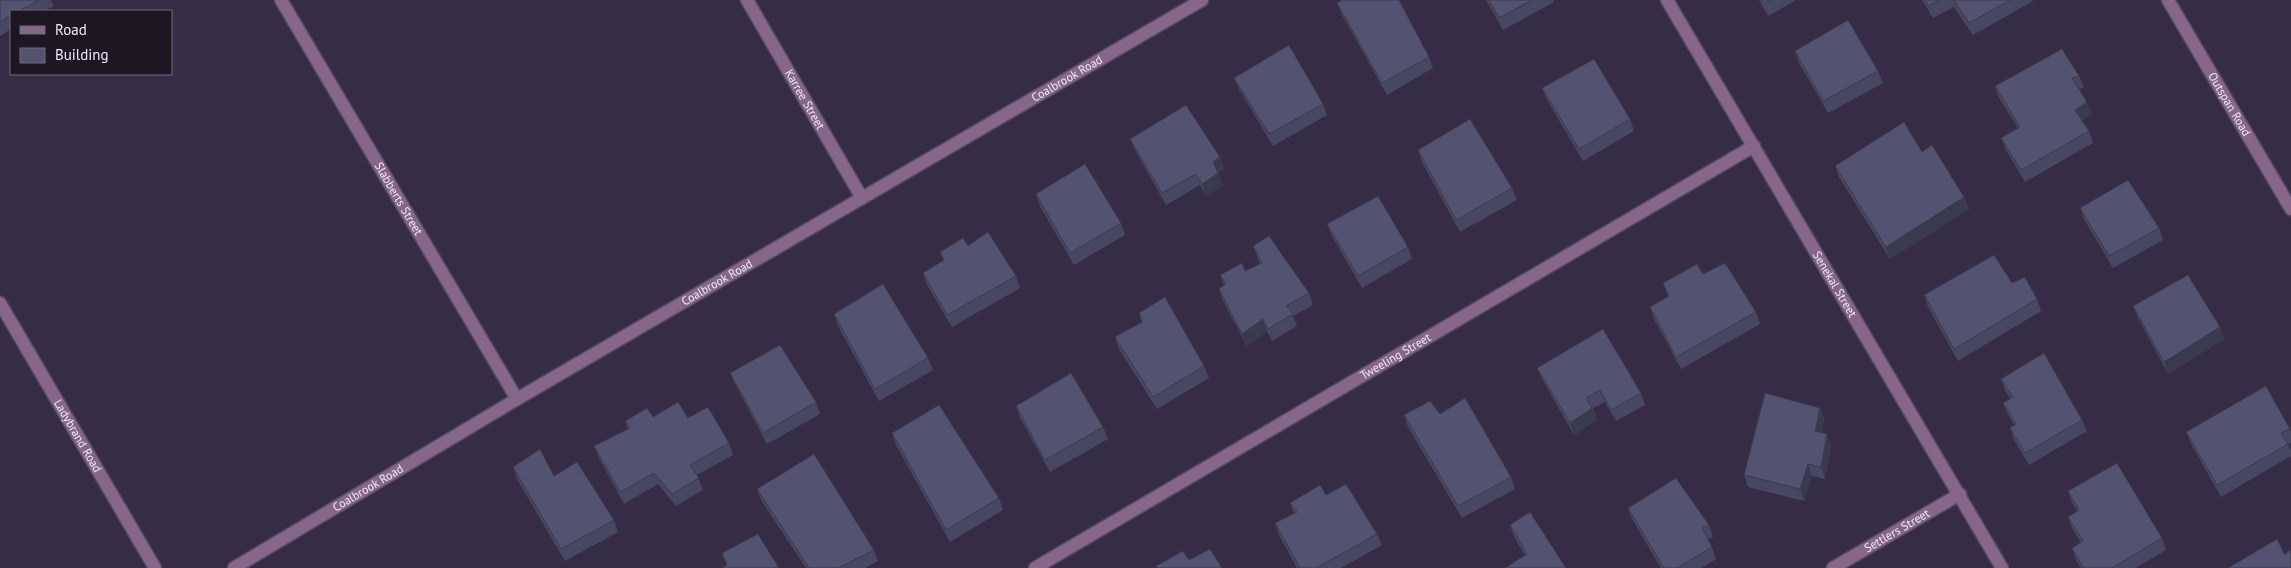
<svg xmlns="http://www.w3.org/2000/svg" width="2291" height="568" font-family="'PT Sans',sans-serif">
<style>
.lines{fill:none;stroke-linecap:round;stroke-linejoin:round}
.minor-casing{stroke:#554a63;stroke-width:15}
.minor{stroke:#866789;stroke-width:12}
.wall{fill:#474761}
.shaded-wall{fill:#3a3a4f}
.building{fill:#535371;stroke:#3a3a4f}
.labels{text-anchor:middle;stroke-width:4.5;stroke-linejoin:round;paint-order:stroke}
.street-label{font-size:12px;fill:#f1eafb;stroke:#1c1723}
</style>
<rect width="100%" height="100%" fill="#372c46"/>
<g class="lines">
<defs>
<g id="minor">
<path id="s1" d="M 281,0 L 517,399"/>
<path id="s2" d="M 747,0 L 862,198"/>
<path id="s3" d="M 1667,0 L 2002,568"/>
<path id="s4" d="M 2168,0 L 2291,209"/>
<path id="s5" d="M 0,303 L 155,568"/>
<path id="s6" d="M 234,568 L 517,399 L 1202,0"/>
<path id="s7" d="M 1035,568 L 1754,146"/>
<path id="s8" d="M 1833,568 L 1960,494"/>
</g>
</defs>
<!-- minor casing -->
<use href="#minor" class="minor-casing"/>
<!-- minor -->
<use href="#minor" class="minor"/>
</g>
<!-- wall -->
<g class="wall">
<polygon points="0,0 51,0 54,6 44,11 11,11 11,29 0,36"/>
<polygon points="1486,0 1553,0 1554,2 1503,30"/>
<polygon points="1759,0 1796,0 1768,16"/>
<polygon points="1922,0 2033,0 2033,1 1973,35 1954,7 1933,18"/>
<polygon points="1337,3 1429,57 1433,68 1387,95 1342,15"/>
<polygon points="1795,51 1878,71 1883,83 1828,113 1799,63"/>
<polygon points="2079,76 2084,88 2079,89 2092,114 2082,120 2089,131 2093,143 2025,182 2006,150 2001,138 2018,128 1999,98 1995,86"/>
<polygon points="1234,78 1323,104 1327,115 1273,146 1239,89"/>
<polygon points="1542,88 1630,119 1634,131 1583,161 1547,100"/>
<polygon points="1130,139 1220,157 1224,169 1218,173 1223,185 1206,196 1200,185 1166,205 1135,150"/>
<polygon points="1418,150 1512,188 1517,200 1460,232 1422,162"/>
<polygon points="1922,152 1964,197 1969,209 1890,259 1839,177 1835,166"/>
<polygon points="1036,194 1121,223 1125,235 1074,265 1040,206"/>
<polygon points="2080,208 2159,228 2163,240 2113,268 2084,219"/>
<polygon points="1327,224 1408,247 1412,259 1362,288 1332,236"/>
<polygon points="968,246 1016,276 1020,288 952,327 927,285 923,273 943,260 940,252"/>
<polygon points="1253,246 1309,293 1313,305 1293,316 1297,326 1272,341 1267,331 1247,346 1223,301 1219,289 1224,285 1220,275 1245,271 1260,264"/>
<polygon points="1703,274 1756,312 1760,324 1681,369 1654,319 1650,307 1668,297 1663,283"/>
<polygon points="2012,283 2037,299 2041,311 1958,361 1928,307 1924,295"/>
<polygon points="2133,306 2220,327 2224,339 2168,374 2138,318"/>
<polygon points="834,314 928,358 933,370 879,401 838,326"/>
<polygon points="1115,337 1204,366 1209,378 1157,409 1119,349"/>
<polygon points="1537,368 1641,393 1645,405 1616,421 1605,402 1593,408 1597,420 1574,435 1542,379"/>
<polygon points="730,373 816,402 820,414 767,444 735,384"/>
<polygon points="2001,379 2082,420 2087,431 2029,465 2014,440 2010,428 2014,425 2008,415 2003,403 2010,399 2005,390"/>
<polygon points="1016,406 1103,427 1108,439 1050,472 1020,418"/>
<polygon points="1820,408 1824,419 1822,432 1831,445 1825,479 1812,476 1804,501 1748,487 1744,475"/>
<polygon points="1440,414 1511,477 1515,489 1462,518 1408,427 1404,415"/>
<polygon points="653,417 688,418 729,443 733,455 697,475 703,490 676,506 658,484 624,504 599,458 594,446 628,429 625,421"/>
<polygon points="2290,429 2291,432 2291,443 2288,444 2291,451 2291,456 2221,497 2191,444 2186,432"/>
<polygon points="892,433 999,498 1003,510 950,542 896,445"/>
<polygon points="513,467 554,476 614,520 618,532 565,561 517,479"/>
<polygon points="757,489 874,550 878,561 865,568 806,568 761,500"/>
<polygon points="2068,491 2162,538 2166,550 2136,568 2081,568 2076,560 2072,548 2081,543 2072,528 2068,517 2077,511 2072,503"/>
<polygon points="1326,495 1377,534 1382,545 1341,568 1297,568 1279,535 1275,523 1294,514 1290,503"/>
<polygon points="1628,508 1709,525 1713,537 1708,539 1712,547 1716,559 1701,568 1661,568 1632,519"/>
<polygon points="1510,525 1566,568 1525,555 1514,537"/>
</g>
<!-- shaded-wall -->
<g class="shaded-wall">
<polygon points="2087,102 2092,114 2080,122 2075,110"/>
<polygon points="1220,157 1224,169 1217,174 1213,162"/>
<polygon points="1218,173 1223,185 1206,196 1202,184"/>
<polygon points="1964,197 1969,209 1890,259 1886,247"/>
<polygon points="1263,319 1267,331 1247,346 1242,334"/>
<polygon points="2220,327 2224,339 2168,374 2164,362"/>
<polygon points="1592,408 1597,420 1574,435 1570,423"/>
<polygon points="1820,408 1824,419 1819,443 1815,431"/>
<polygon points="1827,434 1831,445 1825,479 1821,467"/>
<polygon points="1808,464 1812,476 1804,501 1800,489"/>
</g>
<!-- building -->
<g class="building">
<polygon points="0,0 39,0 19,11 11,11 11,15 0,22"/>
<polygon points="1342,0 1399,0 1429,57 1382,83 1337,3"/>
<polygon points="1489,0 1532,0 1499,18"/>
<polygon points="1761,0 1770,0 1763,4"/>
<polygon points="1925,0 1940,0 1928,6"/>
<polygon points="1954,0 2010,0 1969,23"/>
<polygon points="1848,20 1878,71 1823,101 1795,51"/>
<polygon points="1289,45 1323,104 1269,134 1234,78"/>
<polygon points="2062,49 2079,76 2072,78 2087,102 2075,110 2089,131 2021,170 2001,138 2020,127 1995,86"/>
<polygon points="1594,59 1630,119 1579,149 1542,88"/>
<polygon points="1186,105 1220,157 1213,162 1218,173 1202,184 1196,174 1162,193 1130,139"/>
<polygon points="1470,119 1512,188 1456,220 1418,150"/>
<polygon points="1904,122 1922,152 1932,145 1964,197 1886,247 1835,166"/>
<polygon points="1085,164 1121,223 1070,253 1036,194"/>
<polygon points="2128,180 2159,228 2109,256 2080,208"/>
<polygon points="1378,196 1408,247 1358,276 1327,224"/>
<polygon points="988,232 1016,276 947,315 923,273 944,260 940,252 963,238 968,246"/>
<polygon points="1269,236 1309,293 1286,306 1293,314 1268,329 1263,319 1242,334 1219,289 1226,284 1220,275 1242,263 1245,271 1262,263 1253,246"/>
<polygon points="1994,255 2012,283 2025,277 2037,299 1954,349 1924,295"/>
<polygon points="1725,263 1756,312 1676,357 1650,307 1669,296 1663,283 1697,264 1703,274"/>
<polygon points="2188,275 2220,327 2164,362 2133,306"/>
<polygon points="883,284 928,358 875,389 834,314"/>
<polygon points="1165,297 1204,366 1153,397 1115,337 1142,322 1139,313"/>
<polygon points="1603,329 1641,393 1611,410 1600,390 1586,398 1592,408 1570,423 1537,368"/>
<polygon points="780,345 816,402 763,433 730,373"/>
<polygon points="2044,353 2082,420 2025,453 2010,428 2016,424 2003,403 2013,397 2001,379"/>
<polygon points="1071,373 1103,427 1045,460 1016,406"/>
<polygon points="2266,386 2290,429 2281,433 2288,444 2217,485 2186,432"/>
<polygon points="1765,393 1820,408 1815,431 1827,434 1821,467 1808,464 1800,489 1744,475"/>
<polygon points="1465,398 1511,477 1458,506 1404,415 1430,401 1440,414"/>
<polygon points="678,402 688,418 708,407 729,443 690,465 699,478 672,494 654,473 620,492 594,446 630,428 625,421 647,408 653,417"/>
<polygon points="939,405 999,498 946,530 892,433"/>
<polygon points="540,449 554,476 577,462 614,520 561,549 513,467"/>
<polygon points="814,454 874,550 838,568 809,568 757,489"/>
<polygon points="2117,463 2162,538 2112,568 2084,568 2072,548 2083,541 2068,517 2079,510 2068,491"/>
<polygon points="1676,478 1709,525 1702,528 1712,547 1677,568 1664,568 1628,508"/>
<polygon points="1346,484 1377,534 1316,568 1300,568 1275,523 1297,512 1290,503 1320,485 1326,495"/>
<polygon points="1530,512 1566,568 1505,568 1527,554 1510,525"/>
<polygon points="758,534 779,568 722,568 727,565 722,553"/>
<polygon points="2277,539 2285,555 2289,550 2291,553 2291,568 2228,568"/>
<polygon points="1210,549 1222,568 1157,568 1156,566 1183,551 1189,560"/>
</g>
<g class="labels">
<!-- street labels -->
<g class="street-label">
<text dy="4" stroke="none"><textPath href="#s6" startOffset="966">Coalbrook Road</textPath></text>
<text dy="4" stroke="none"><textPath href="#s2" startOffset="115">Karree Street</textPath></text>
<text dy="4" stroke="none"><textPath href="#s4" startOffset="121">Outspan Road</textPath></text>
<text dy="4" stroke="none"><textPath href="#s1" startOffset="231">Slabberts Street</textPath></text>
<text dy="4" stroke="none"><textPath href="#s6" startOffset="561">Coalbrook Road</textPath></text>
<text dy="4" stroke="none"><textPath href="#s3" startOffset="330">Senekal Street</textPath></text>
<text dy="4" stroke="none"><textPath href="#s7" startOffset="418">Tweeling Street</textPath></text>
<text dy="4" stroke="none"><textPath href="#s5" startOffset="154">Ladybrand Road</textPath></text>
<text dy="4" stroke="none"><textPath href="#s6" startOffset="156">Coalbrook Road</textPath></text>
<text dy="4" stroke="none"><textPath href="#s8" startOffset="74">Settlers Street</textPath></text>
</g>
</g>
<!-- legend -->
<rect x="10" y="10" width="162" height="65" fill="#1c1723" stroke="#716b79"/>
<rect x="20" y="26" width="25" height="8" fill="#866789" stroke="#716b79"/>
<text x="55" y="35" font-size="15" fill="#f1eafb">Road</text>
<rect x="20" y="48" width="25" height="15" fill="#535371" stroke="#716b79"/>
<text x="55" y="60" font-size="15" fill="#f1eafb">Building</text>
</svg>
